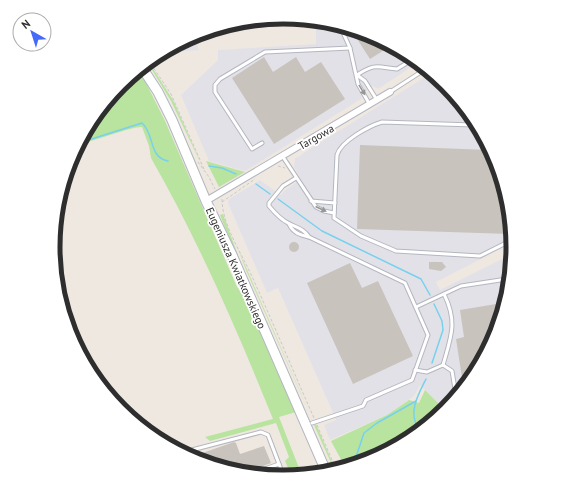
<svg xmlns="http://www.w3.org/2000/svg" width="566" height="494" font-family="'PT Sans',sans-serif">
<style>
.industrial{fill:#e3e1e8}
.green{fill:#b8e49f}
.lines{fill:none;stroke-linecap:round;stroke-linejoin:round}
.stream{stroke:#77d1ee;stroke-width:1.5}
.building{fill:#c8c3bc}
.lane-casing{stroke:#b4b7c0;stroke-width:5}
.street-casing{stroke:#b4b7c0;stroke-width:8}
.secondary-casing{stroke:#b4b7c0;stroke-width:11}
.path{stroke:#c9c9c9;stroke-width:1;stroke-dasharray:3 2;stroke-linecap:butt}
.lane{stroke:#fff;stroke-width:3}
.street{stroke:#fff;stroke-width:6}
.secondary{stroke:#fff;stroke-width:9}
.oneway{fill:#969696}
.labels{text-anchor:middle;stroke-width:3.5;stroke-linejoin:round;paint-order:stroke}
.street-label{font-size:11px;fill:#2e2e2e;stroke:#fff}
.rim{fill:none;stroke:#2e2e2e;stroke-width:5}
</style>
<rect width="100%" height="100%" fill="#efe8e1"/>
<!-- industrial -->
<g class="industrial">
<polygon points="316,24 371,35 416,64 378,89 373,86 362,93 361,99 245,171 209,161 181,95 218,60 218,50 316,44"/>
<polygon points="194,35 199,50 176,52 175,48"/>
<polygon points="430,74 446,85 496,159 512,243 436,282 440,290 512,254 495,335 445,410 420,385 414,396 387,415 330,440 324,425 336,420 334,415 278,288 267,293 228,203 229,199 260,180 281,195 284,191 301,179 294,167 295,158 302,155 302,154"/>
</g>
<!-- green -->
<g class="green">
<polygon points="150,64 173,100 203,168 171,101 149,65"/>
<polygon points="147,67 171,106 198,167 145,68"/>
<path d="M 140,71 L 165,121 L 237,287 L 241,292 L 243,291 L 296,412 L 279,417 L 301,473 L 291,475 L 285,461 L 289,457 L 276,423 L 210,441 L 205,437 L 273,419 C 237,330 199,242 151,158 L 149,146 L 142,127 C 134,126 93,141 80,144 L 121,84 Z"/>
<polygon points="206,161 245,172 219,187"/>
<polygon points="223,214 244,272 309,420 307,418 245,277 220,215"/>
<polygon points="238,249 313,421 246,270"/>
<polygon points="425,390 445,410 371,460 344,465 331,441 387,415 409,400 419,403"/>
<polygon points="316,424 332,462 334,467 333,467 314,425"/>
</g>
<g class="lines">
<!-- stream -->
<g class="stream">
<path d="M 82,142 L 142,123 C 155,134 148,157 168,161"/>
<polyline points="209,166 222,168 236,174"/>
<polyline points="256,184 270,194"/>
<polyline points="278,199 322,231 421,279 430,295"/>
<polyline points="432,363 443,330 442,321 434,304"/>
<path d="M 418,428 C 408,412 418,395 426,379"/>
<polyline points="354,463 364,433 377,423 416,401"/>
</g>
</g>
<!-- building -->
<g class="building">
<polygon points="352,31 371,35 389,47 370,59"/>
<polygon points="264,57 273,72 296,57 305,72 321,62 345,99 274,144 232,78"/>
<polygon points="360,145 489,150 496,159 510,234 357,229"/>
<circle cx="294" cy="247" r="5"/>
<polygon points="429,262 442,262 446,267 441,271 429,269"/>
<polygon points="350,263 362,288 378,281 413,356 353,384 307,283"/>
<polygon points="502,303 495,335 463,384 456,339 464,337 460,310"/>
<polygon points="234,442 236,443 240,454 264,446 271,463 250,471 195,459 191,457"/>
</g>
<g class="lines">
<defs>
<g id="lane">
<polyline points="265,21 297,20"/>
<polyline points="341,28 350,48 358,84 370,105"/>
<path d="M 357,75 C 375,63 377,67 397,69 L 410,61"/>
<polyline points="357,75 365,81 377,100"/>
<polyline points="390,92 424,70"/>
<path d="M 473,125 L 382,122 C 369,126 341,141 337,155 L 334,218 L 361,236 L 396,251 L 480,256 L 512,240"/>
<polyline points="262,143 252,149 215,92 215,85 220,79 265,52 350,48"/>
<polyline points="283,157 316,207 324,211 334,213"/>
<path d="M 296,178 L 283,186 L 269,203 L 269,206 C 274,212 282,220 288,223 C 297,228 303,228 309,237"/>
<polyline points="311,201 335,203"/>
<path d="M 289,224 C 293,233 300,235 309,237 L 405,283 L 428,335 L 412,380 L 366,400 L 363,406 L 312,423"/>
<polyline points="416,307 461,286 507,279"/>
<polyline points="443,365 452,371 456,395"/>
<path d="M 415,370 L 427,372 L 443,365 C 451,337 458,322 444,294"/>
<polyline points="184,452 261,432 268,435 279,464"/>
<polyline points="256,472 279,464 284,477"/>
</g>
<polyline id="street" points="206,201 390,92"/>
<polyline id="secondary" points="143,69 158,92 172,120 206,201 232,255 325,469"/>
</defs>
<!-- lane casing -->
<use href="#lane" class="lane-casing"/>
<!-- street casing -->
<use href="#street" class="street-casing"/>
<!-- secondary casing -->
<use href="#secondary" class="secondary-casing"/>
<!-- path -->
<g class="path">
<polyline points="151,64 171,94 204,169"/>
<polyline points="131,77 141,77"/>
<polyline points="198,162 209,177 215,189"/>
<polyline points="278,166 285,168"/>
<path d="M 222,199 C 222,226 244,257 254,281 C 275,327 294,373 314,418"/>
<polyline points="222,202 255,179"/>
<polyline points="317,425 335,467"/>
</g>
<!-- lane -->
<use href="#lane" class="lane"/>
<!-- street -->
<use href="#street" class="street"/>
<!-- secondary -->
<use href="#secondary" class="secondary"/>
</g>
<!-- one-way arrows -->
<defs><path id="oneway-solid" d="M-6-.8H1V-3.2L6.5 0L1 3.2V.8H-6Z"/></defs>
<g class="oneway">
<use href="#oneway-solid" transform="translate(362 90) rotate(59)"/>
<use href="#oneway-solid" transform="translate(321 209) rotate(25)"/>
</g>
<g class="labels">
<!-- street labels -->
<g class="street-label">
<text transform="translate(316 137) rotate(-30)" y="4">Targowa</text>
<text transform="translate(236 268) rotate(66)" y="4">Eugeniusza Kwiatkowskiego</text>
</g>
</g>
<!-- crop -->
<path d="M0 0H566V494H0ZM60 247a223 223 0 1 1 446 0a223 223 0 1 1-446 0Z" fill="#fff" fill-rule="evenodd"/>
<path class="rim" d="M60 247a223 223 0 1 1 446 0a223 223 0 1 1-446 0Z"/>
<!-- north arrow -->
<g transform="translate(32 32) rotate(321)"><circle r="19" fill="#ffffff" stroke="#ababab"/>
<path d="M0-3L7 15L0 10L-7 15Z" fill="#456af8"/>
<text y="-6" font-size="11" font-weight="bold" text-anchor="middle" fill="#2e2e2e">N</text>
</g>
</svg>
